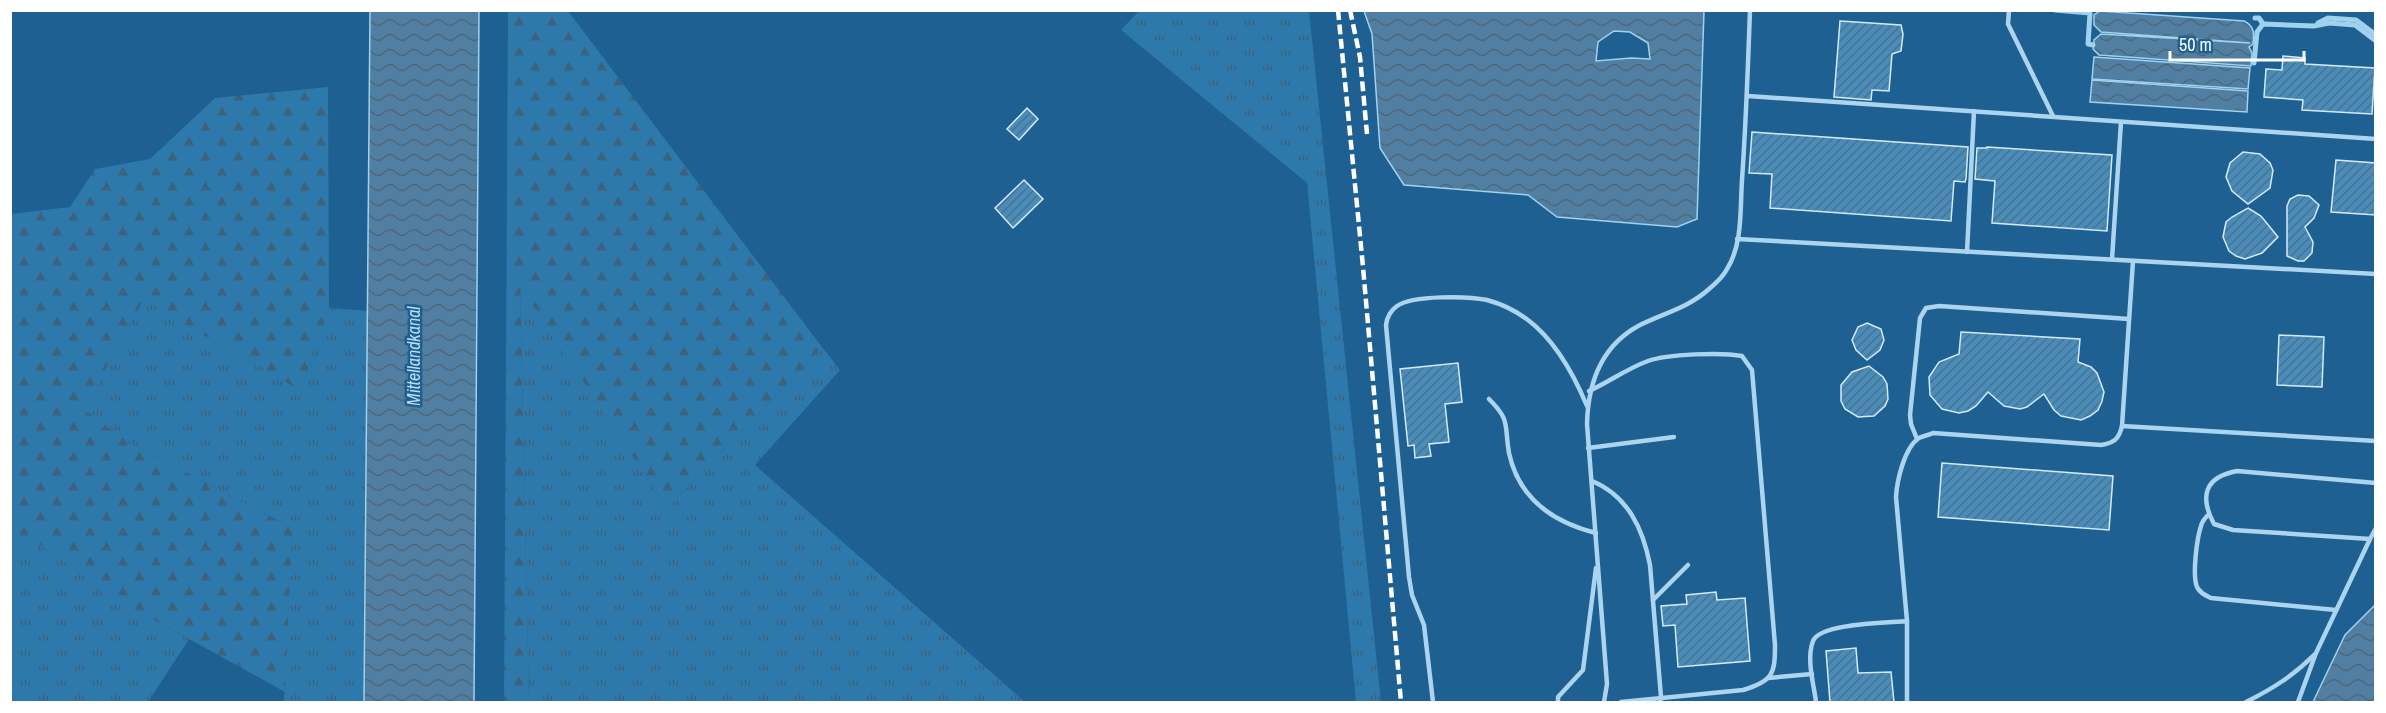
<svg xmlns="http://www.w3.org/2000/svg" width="2386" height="713" font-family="'Archivo Narrow',sans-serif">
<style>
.grass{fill:url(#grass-tufts)}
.forest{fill:url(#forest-firs)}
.water{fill:url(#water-waves);stroke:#a0d1ef;stroke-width:1.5;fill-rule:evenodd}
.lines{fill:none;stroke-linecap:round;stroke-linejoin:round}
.stream{stroke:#a0d1ef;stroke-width:5}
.building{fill:url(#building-hatch);stroke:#d3eafa;stroke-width:1.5}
.lane{stroke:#add4ee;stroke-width:4.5}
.rail{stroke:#fff;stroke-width:4.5;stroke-dasharray:10 4.5;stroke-linecap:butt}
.labels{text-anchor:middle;stroke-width:5;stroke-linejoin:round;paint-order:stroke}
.water-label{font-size:18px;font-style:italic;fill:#b9ddf5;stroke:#1d6091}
</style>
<defs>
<pattern id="grass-tufts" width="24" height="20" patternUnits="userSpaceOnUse" patternTransform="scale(1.5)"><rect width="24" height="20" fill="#2d79ac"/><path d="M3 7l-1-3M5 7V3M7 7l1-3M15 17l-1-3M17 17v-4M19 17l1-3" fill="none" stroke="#3c627c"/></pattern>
<pattern id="forest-firs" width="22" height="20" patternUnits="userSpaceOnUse" patternTransform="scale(1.5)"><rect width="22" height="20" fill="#2d79ac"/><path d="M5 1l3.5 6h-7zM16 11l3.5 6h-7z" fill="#3c627c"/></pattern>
<pattern id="water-waves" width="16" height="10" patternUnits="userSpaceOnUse" patternTransform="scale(1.5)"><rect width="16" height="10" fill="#507fa1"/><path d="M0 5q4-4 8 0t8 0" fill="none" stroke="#4e687b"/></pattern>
<pattern id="building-hatch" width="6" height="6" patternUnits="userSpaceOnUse" patternTransform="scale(1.5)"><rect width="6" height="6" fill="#4a8cb9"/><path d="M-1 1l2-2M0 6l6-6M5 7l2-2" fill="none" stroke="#4b728d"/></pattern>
</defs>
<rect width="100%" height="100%" fill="#1d6091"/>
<!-- grass -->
<g class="grass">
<polygon points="1139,11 1309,11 1381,702 1356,702 1307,183 1121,30"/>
<polygon points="520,284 667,509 822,347 840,370 755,465 1025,702 529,702"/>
<polygon points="143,300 300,390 329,308 368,311 364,702 284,702 292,528 126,441 83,409"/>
<polygon points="33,539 135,609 189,639 148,702 11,702 11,566"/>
</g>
<!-- forest -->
<g class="forest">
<polygon points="508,11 568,11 822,347 667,509 520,286 529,702 504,702"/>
<polygon points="328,87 329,308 300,390 143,300 84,409 126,441 292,528 285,692 135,609 33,540 11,566 11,214 70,207 95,169 150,159 215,98"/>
</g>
<!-- water -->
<g class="water">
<polygon points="370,11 479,11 474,702 364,702"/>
<path d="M 1364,11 L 1704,11 L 1697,219 L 1677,227 L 1557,217 L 1528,195 L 1404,185 L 1380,148 L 1372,34 ZM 1614,31 L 1630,32 L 1648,43 L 1650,59 L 1631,58 L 1596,61 L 1598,42 Z"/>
<path d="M 2100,11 L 2244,21 C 2255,26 2254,34 2253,44 L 2249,47 L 2252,53 L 2251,66 L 2099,55 L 2093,49 L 2094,40 L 2101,34 L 2250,43 L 2101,32 L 2094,25 L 2094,15 Z"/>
<polygon points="2094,57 2250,68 2248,89 2092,79"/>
<polygon points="2092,80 2248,91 2247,112 2090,102"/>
<polygon points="2375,605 2375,702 2313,702 2345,635"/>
</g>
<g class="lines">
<!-- stream -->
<g class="stream">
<polyline points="2055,10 2090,13 2088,44 2093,45"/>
<polyline points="2255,18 2259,18 2263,24"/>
<polyline points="2318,23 2328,18 2356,20 2376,35"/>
<polyline points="2254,63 2257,32 2263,24 2314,26 2329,23 2355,25 2376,41"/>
</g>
</g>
<!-- building -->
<g class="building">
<polygon points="1840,21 1901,25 1903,34 1901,51 1892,54 1889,91 1872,90 1871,100 1834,97"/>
<polygon points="2283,56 2305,58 2305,64 2375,68 2372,114 2302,110 2303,100 2264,97 2266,69 2282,70"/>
<polygon points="1027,108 1038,119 1019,140 1007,129"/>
<polygon points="1752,132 1968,147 1966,179 1965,182 1954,181 1951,221 1770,208 1772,174 1749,173"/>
<polygon points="1987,147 2112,155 2107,231 1992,223 1995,181 1975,179 1977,148 1987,148"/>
<polygon points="2243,152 2260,154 2270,163 2273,170 2270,188 2248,204 2232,191 2226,177 2230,163"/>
<polygon points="2336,160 2376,163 2376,215 2331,212"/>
<polygon points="1024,180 1043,199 1013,228 995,208"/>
<polygon points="2298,195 2309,196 2319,205 2314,218 2305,227 2313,242 2312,253 2304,261 2298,261 2287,256 2287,206 2290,199"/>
<polygon points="2248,208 2261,216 2278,237 2262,253 2245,259 2236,256 2229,251 2223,237 2226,222 2232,217"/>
<polygon points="1867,323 1881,329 1884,340 1880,350 1867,360 1856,350 1852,340 1858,327"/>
<polygon points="1961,332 2080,339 2078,362 2091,367 2097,373 2104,392 2102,401 2098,410 2090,416 2081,420 2061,416 2054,410 2044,394 2027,407 2020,409 2004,406 1988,392 1976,406 1968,411 1959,413 1942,409 1930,395 1929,377 1939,362 1959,354"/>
<polygon points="2279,335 2324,337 2322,387 2277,385"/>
<polygon points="1458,363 1462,402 1445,404 1449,442 1429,444 1431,456 1415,458 1414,445 1408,446 1400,369"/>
<polygon points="1869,366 1883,377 1887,384 1888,399 1885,406 1874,416 1858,417 1845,409 1841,401 1841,385 1852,372"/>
<polygon points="1942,463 2113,476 2109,530 1938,517"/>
<polygon points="1716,592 1717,600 1745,598 1750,661 1678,667 1675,625 1663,626 1661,606 1687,604 1686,595"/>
<polygon points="1856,648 1858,673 1891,672 1894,702 1830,702 1826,651"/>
</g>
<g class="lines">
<!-- lane -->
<g class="lane">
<polyline points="2009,10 2008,24 2053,116"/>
<polyline points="1748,96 2376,139"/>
<polyline points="1737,239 2376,274"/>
<polyline points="1967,252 1974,111"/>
<polyline points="2112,259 2121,122"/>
<path d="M 1589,391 C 1609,382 1628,368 1648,361 C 1667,354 1722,352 1742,356 L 1752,370 L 1775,645 C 1775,674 1773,681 1743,690 L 1621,702"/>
<path d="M 1489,399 C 1511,421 1504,424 1509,453 C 1519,499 1552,522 1596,533"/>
<polyline points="2122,426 2133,261"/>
<polyline points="1917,439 1911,424 1910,415 1920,318 1926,308 1939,306 2129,319"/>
<polyline points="1588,448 1674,437"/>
<path d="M 1592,481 C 1628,496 1643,529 1650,565 L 1661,697 L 1660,702"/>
<path d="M 2376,483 L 2237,471 C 2205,477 2199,496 2214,524 L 2233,530 L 2370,539 L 2376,528"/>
<path d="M 2209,514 C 2205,518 2202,521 2201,526 C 2197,538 2192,575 2197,587 C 2200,593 2205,595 2211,598 L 2336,610"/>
<polyline points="1653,600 1688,565"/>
<path d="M 1907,621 L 1896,497 C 1897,481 1904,448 1919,438 C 1923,436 1929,435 1933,433 L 2101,445 C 2114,443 2119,439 2122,426 L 2376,441"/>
<polyline points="1768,678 1812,674"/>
<path d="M 1433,702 L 1424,625 L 1412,595 L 1409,577 L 1386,325 C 1387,317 1390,311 1397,306 C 1413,295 1468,296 1487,300 C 1502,304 1516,311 1528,320 C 1556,341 1574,375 1587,406"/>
<polyline points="1558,702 1558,697 1583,670 1596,568"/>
<path d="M 1604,702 L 1607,684 L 1587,424 C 1588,383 1602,345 1640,325 C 1664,313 1688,308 1709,289 C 1715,284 1723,277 1727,269 C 1743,244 1740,208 1742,180 C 1746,123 1748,67 1750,10"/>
<path d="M 1816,702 C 1814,685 1806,659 1813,641 C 1820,623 1888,623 1907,621 L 1907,702"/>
<path d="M 2246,702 C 2272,689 2293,676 2314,655"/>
<polyline points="2298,702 2316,653 2370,539"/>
</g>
<!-- rail -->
<g class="rail">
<polyline points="1338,10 1363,267 1401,702"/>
<polyline points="1350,10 1360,57 1367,134"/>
</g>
</g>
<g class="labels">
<!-- water labels -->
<g class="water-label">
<text transform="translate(414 356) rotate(-90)" y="6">Mittellandkanal</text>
</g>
</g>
<!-- border -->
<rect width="2386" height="713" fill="none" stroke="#ffffff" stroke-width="24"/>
<!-- scale -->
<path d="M2170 51v9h134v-9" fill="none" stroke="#ffffff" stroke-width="3"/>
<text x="2179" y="51" font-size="18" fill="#ffffff" stroke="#1d6091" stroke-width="4.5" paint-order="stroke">50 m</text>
</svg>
